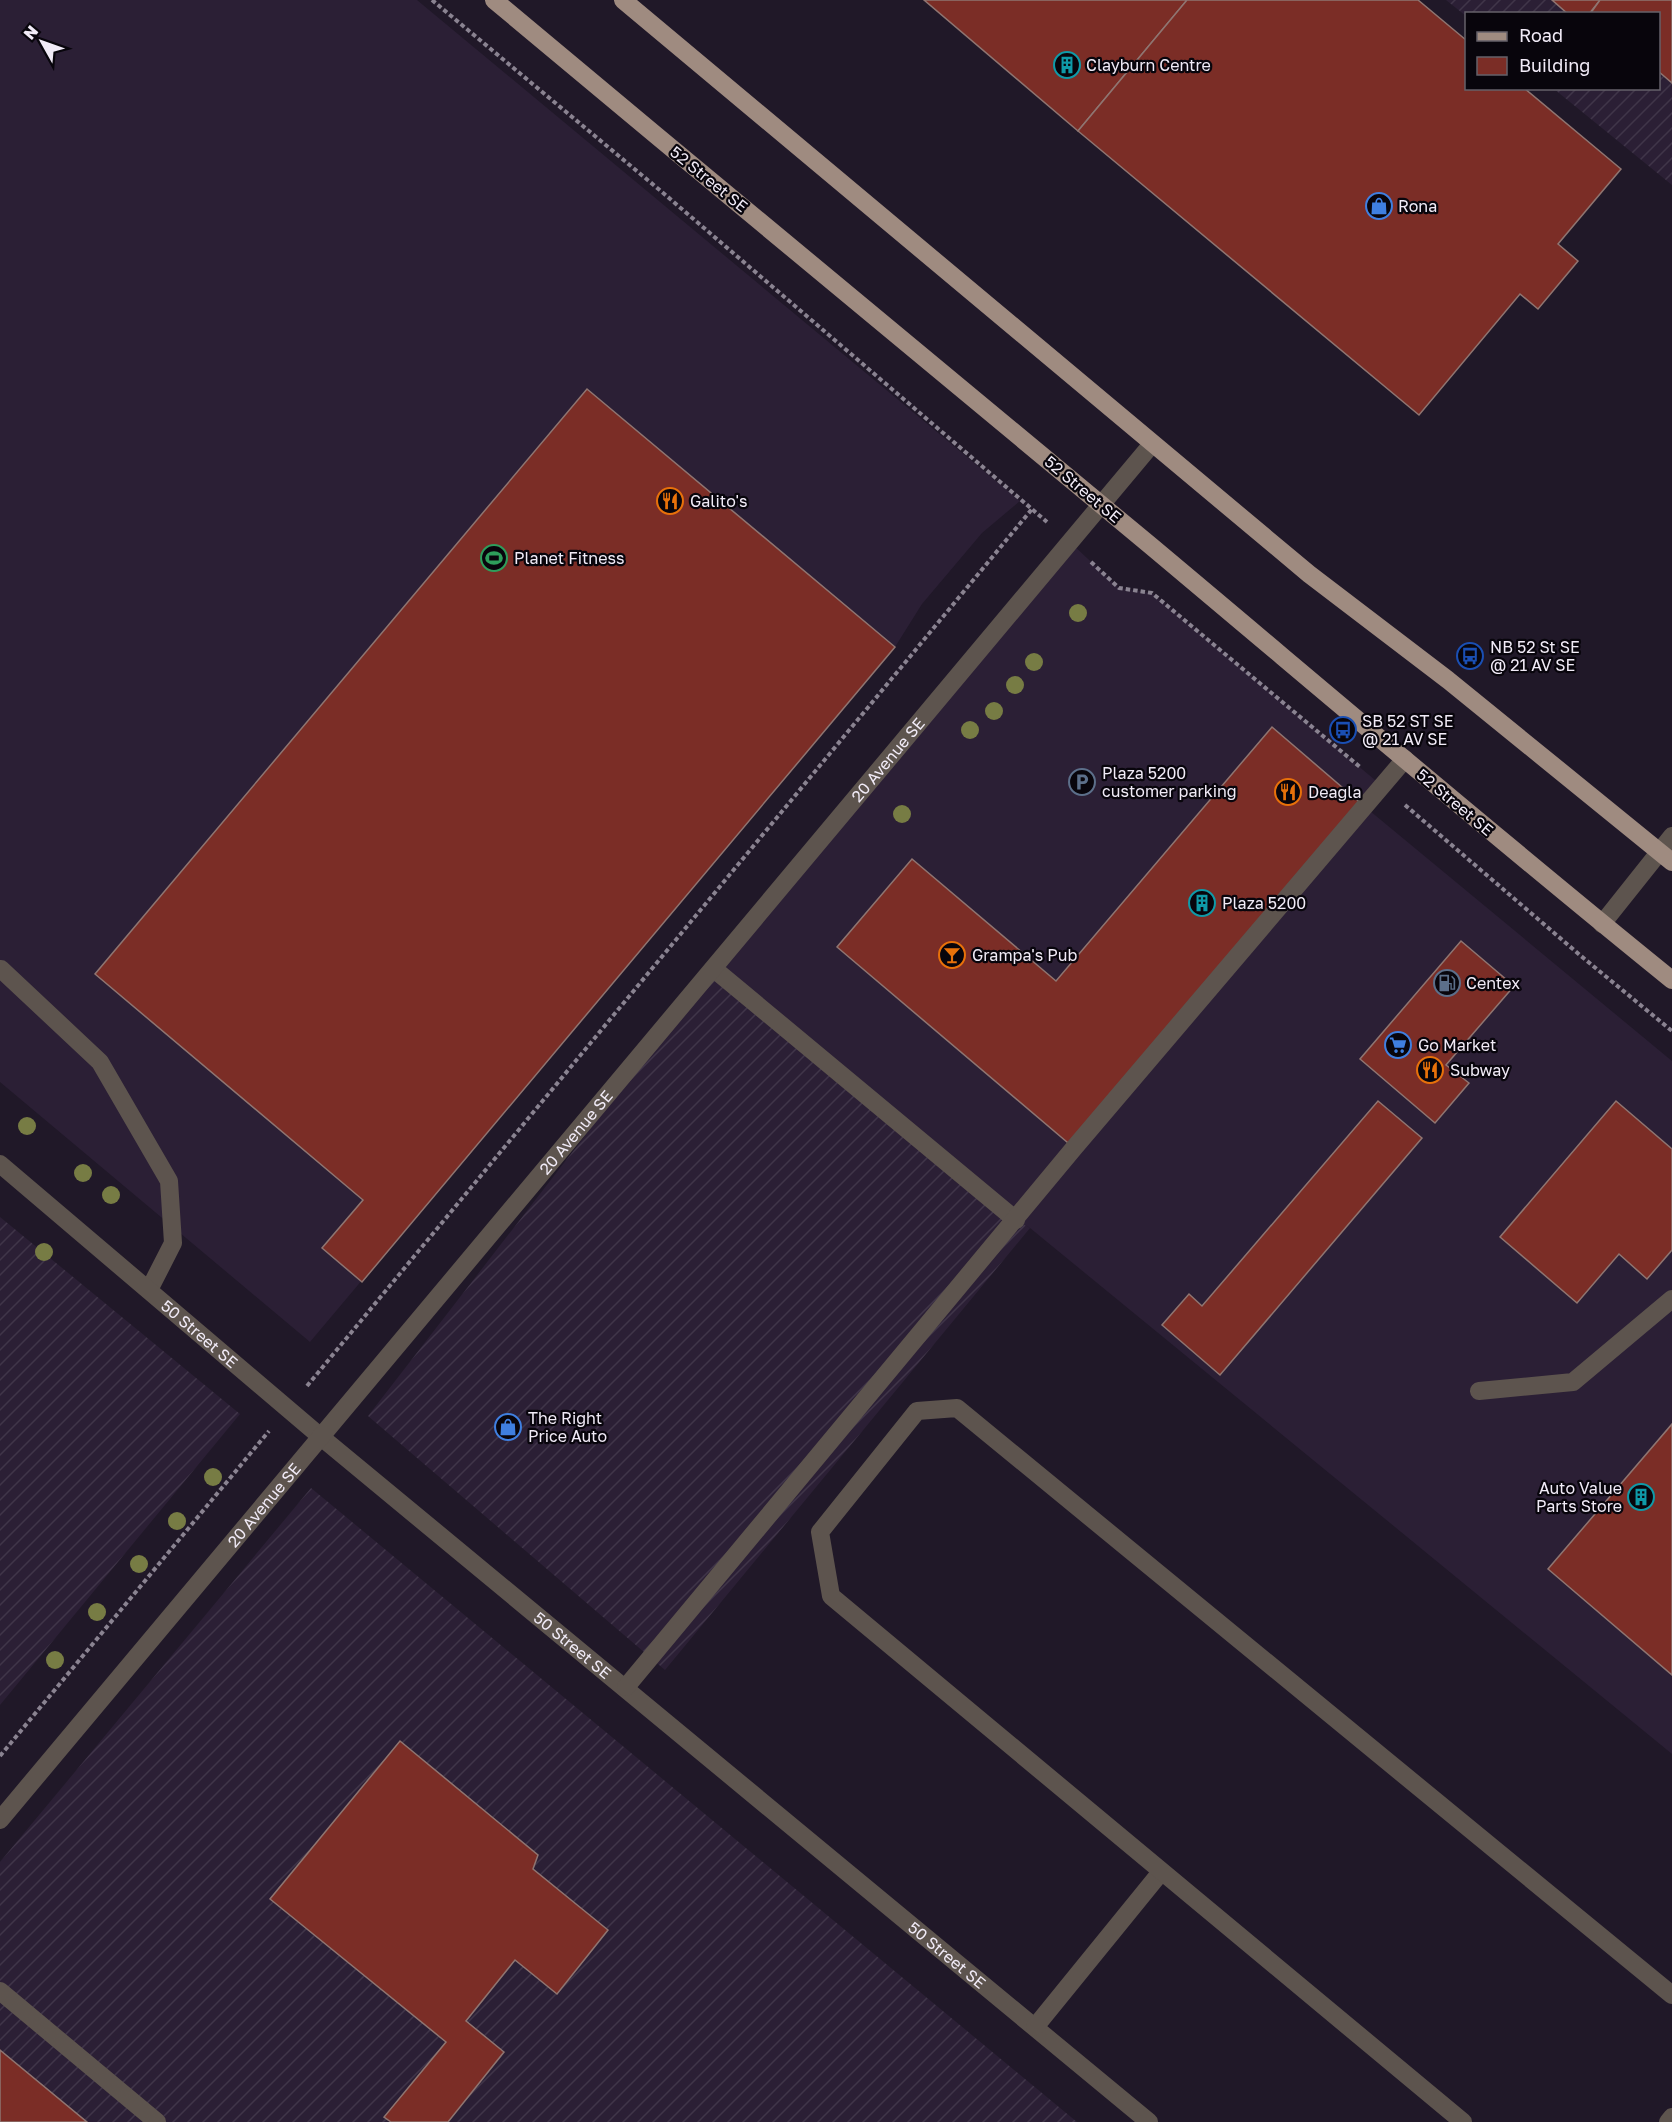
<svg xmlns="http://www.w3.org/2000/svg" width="1672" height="2122" font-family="'Golos Text',sans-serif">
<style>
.built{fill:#2b1f35}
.industrial{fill:url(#industrial-furrows)}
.building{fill:#7b2d26;stroke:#8f7571;stroke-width:1.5}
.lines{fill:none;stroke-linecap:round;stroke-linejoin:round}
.path{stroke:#8a8391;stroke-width:4;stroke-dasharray:4.5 3;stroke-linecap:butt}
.minor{stroke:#5d544e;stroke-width:18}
.major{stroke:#9f8b80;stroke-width:18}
.tree{fill:#777c44}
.labels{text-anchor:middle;stroke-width:4.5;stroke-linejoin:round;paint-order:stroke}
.poi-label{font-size:16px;fill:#f1ebf7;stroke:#08050c;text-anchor:start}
.street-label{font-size:16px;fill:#f1ebf7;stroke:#08050c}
</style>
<defs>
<pattern id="industrial-furrows" width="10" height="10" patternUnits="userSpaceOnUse" patternTransform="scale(1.5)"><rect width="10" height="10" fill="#2b1f35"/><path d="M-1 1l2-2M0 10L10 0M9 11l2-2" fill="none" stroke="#403549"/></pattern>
</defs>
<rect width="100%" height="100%" fill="#201828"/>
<!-- built -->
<g class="built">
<polygon points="0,0 417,0 1020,501 982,533 922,604 895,647 310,1342 0,1082"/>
<polygon points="1071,543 1119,588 1152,593 1381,785 1364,806 1672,1061 1672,1754 1030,1228 1016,1220 714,969"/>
</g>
<!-- industrial -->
<g class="industrial">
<polygon points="1446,0 1672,0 1672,185 1554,89 1658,88 1658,14 1466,14 1466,16"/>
<polygon points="714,969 1016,1220 1030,1228 665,1670 368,1416"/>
<polygon points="0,1217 240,1414 0,1705"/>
<polygon points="311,1488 1077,2122 0,2122 0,1862"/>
</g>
<!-- building -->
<g class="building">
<polygon points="924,0 1187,0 1078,131"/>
<polygon points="1187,0 1418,0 1466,40 1466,88 1524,88 1621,169 1558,244 1578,261 1538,309 1520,294 1419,415 1078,131"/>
<polygon points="1552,0 1600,0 1589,14 1568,14"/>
<polygon points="1600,0 1672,0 1672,83 1658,71 1658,14 1590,14"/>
<polygon points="587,389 895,647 362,1282 322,1248 363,1200 95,974"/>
<polygon points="1272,727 1364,806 1074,1148 837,947 912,859 1056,981"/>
<polygon points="1461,941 1514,986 1446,1065 1469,1083 1435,1123 1360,1059"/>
<polygon points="1378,1101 1422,1138 1220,1375 1162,1325 1189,1294 1202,1306"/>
<polygon points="1616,1101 1672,1149 1672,1250 1647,1279 1619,1254 1577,1303 1500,1237"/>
<polygon points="1672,1424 1672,1675 1548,1569"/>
<polygon points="400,1741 538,1855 533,1869 608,1930 557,1994 515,1960 466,2021 504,2052 448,2122 391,2122 384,2117 446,2042 270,1899"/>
<polygon points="0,2050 87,2122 0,2122"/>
</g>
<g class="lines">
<!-- path -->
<g class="path">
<polyline points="432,0 662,192 1047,522"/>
<polyline points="1091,562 1119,588 1152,593 1360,767"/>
<polyline points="1405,805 1581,956 1672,1031"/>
<polyline points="307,1386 1032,509"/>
<polyline points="0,1756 269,1431"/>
</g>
<!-- minor -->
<g class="minor">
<polyline points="1602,924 1672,836"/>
<polyline points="1,969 100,1062 169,1181 173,1243 149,1290"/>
<polyline points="714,969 1016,1220"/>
<path id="s1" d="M 0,1164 L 321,1437 L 1149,2122"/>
<polyline points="1479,1391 1573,1382 1672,1299"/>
<polyline points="626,1687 1074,1148 1405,759"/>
<path id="s2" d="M 0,1820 L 1152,444"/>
<polyline points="0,1991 157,2122"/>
<polyline points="1035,2027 1161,1872"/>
<polyline points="1463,2122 831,1596 820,1532 917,1411 957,1408 1672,1995"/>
<polyline points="1668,2122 1672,2117"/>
</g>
<!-- major -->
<g class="major">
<path d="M 494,0 C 712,183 932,363 1151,546 C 1324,691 1496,838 1672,980"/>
<polyline points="623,0 1309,574 1448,680 1672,862"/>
</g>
</g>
<!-- trees -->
<g class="tree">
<circle cx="1078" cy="613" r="9"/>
<circle cx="1034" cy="662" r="9"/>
<circle cx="1015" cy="685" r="9"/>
<circle cx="994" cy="711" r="9"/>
<circle cx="970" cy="730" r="9"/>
<circle cx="902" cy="814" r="9"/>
<circle cx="27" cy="1126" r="9"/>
<circle cx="83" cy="1173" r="9"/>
<circle cx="111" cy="1195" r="9"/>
<circle cx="44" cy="1252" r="9"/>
<circle cx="213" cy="1477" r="9"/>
<circle cx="177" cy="1521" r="9"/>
<circle cx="139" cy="1564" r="9"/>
<circle cx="97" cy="1612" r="9"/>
<circle cx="55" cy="1660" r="9"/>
</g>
<!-- icons -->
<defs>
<symbol id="building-ring" viewBox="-11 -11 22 22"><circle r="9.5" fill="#08050c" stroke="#0f9aa8" stroke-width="1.5"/><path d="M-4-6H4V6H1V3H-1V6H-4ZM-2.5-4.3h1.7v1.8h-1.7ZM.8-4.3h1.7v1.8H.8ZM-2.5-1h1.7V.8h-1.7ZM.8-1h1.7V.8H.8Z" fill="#0f9aa8"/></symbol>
<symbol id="shop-ring" viewBox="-11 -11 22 22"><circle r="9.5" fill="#08050c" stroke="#3f7fe0" stroke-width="1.5"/><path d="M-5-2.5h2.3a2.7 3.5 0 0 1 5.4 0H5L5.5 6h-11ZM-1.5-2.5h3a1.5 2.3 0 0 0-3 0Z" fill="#3f7fe0"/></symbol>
<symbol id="restaurant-ring" viewBox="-11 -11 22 22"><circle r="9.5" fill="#08050c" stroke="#e8710a" stroke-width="1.5"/><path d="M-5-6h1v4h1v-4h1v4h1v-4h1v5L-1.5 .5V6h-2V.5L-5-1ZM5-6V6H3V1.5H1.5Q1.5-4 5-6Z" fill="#e8710a"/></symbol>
<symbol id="stadium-ring" viewBox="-11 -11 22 22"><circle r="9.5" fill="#08050c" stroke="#2e9e5b" stroke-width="1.5"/><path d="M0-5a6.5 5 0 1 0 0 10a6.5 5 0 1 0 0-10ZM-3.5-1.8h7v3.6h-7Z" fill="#2e9e5b"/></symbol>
<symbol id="bus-ring" viewBox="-11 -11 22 22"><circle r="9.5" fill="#08050c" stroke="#1a4fb4" stroke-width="1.5"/><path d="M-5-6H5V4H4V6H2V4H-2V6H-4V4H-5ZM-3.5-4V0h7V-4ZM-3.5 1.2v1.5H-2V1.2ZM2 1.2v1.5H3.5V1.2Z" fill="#1a4fb4"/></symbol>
<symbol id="parking-ring" viewBox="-11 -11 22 22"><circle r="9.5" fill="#08050c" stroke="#5c6f8a" stroke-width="1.5"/><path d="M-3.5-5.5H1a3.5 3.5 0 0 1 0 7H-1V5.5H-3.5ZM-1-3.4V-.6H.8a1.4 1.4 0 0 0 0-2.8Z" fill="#5c6f8a"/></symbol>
<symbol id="bar-ring" viewBox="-11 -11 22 22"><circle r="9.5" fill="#08050c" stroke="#e8710a" stroke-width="1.5"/><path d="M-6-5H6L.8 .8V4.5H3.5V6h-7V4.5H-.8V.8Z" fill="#e8710a"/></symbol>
<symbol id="fuel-ring" viewBox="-11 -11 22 22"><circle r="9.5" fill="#08050c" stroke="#5c6f8a" stroke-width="1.5"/><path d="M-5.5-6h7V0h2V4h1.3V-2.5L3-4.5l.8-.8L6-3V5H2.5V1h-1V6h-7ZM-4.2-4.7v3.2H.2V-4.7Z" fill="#5c6f8a"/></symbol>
<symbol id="supermarket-ring" viewBox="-11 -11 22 22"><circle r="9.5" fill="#08050c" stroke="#3f7fe0" stroke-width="1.5"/><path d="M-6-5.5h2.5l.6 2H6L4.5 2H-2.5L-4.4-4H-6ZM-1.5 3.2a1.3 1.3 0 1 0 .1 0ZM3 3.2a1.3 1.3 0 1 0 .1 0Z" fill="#3f7fe0"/></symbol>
</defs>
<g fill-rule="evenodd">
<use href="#building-ring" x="1052" y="50" width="30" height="30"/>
<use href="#shop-ring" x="1364" y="191" width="30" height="30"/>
<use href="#restaurant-ring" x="655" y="486" width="30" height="30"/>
<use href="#stadium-ring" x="479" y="543" width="30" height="30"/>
<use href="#bus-ring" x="1455" y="641" width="30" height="30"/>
<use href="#bus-ring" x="1328" y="715" width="30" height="30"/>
<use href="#parking-ring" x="1067" y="767" width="30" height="30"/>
<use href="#restaurant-ring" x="1273" y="777" width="30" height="30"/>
<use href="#building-ring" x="1187" y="888" width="30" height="30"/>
<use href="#bar-ring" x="937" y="940" width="30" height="30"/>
<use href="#fuel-ring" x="1432" y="968" width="30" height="30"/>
<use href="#supermarket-ring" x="1383" y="1030" width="30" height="30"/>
<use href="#restaurant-ring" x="1415" y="1055" width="30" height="30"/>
<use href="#shop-ring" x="493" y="1412" width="30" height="30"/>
<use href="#building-ring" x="1626" y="1482" width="30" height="30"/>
</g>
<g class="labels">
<!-- poi labels -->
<g class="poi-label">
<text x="1086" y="71">Clayburn Centre</text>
<text x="1398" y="212">Rona</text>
<text x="690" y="507">Galito's</text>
<text x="514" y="564">Planet Fitness</text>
<text x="1490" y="653">NB 52 St SE<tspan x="1490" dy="18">@ 21 AV SE</tspan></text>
<text x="1362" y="727">SB 52 ST SE<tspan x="1362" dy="18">@ 21 AV SE</tspan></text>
<text x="1102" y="779">Plaza 5200<tspan x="1102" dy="18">customer parking</tspan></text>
<text x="1308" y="798">Deagla</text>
<text x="1222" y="909">Plaza 5200</text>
<text x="972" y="961">Grampa's Pub</text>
<text x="1466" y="989">Centex</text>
<text x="1418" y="1051">Go Market</text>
<text x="1450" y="1076">Subway</text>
<text x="528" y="1424">The Right<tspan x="528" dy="18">Price Auto</tspan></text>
<text x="1622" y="1494" text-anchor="end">Auto Value<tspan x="1622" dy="18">Parts Store</tspan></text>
</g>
<!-- street labels -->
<g class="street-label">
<text transform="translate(709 179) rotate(39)" y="6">52 Street SE</text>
<text transform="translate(1083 489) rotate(40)" y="6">52 Street SE</text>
<text dy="6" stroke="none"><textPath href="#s2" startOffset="1383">20 Avenue SE</textPath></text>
<text transform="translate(1455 802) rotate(40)" y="6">52 Street SE</text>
<text dy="6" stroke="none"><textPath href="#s2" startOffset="897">20 Avenue SE</textPath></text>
<text dy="6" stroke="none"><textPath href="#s1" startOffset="262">50 Street SE</textPath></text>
<text dy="6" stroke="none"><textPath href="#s2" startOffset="411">20 Avenue SE</textPath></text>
<text dy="6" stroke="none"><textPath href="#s1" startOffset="748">50 Street SE</textPath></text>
<text dy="6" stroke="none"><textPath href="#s1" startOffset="1234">50 Street SE</textPath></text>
</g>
</g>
<!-- legend -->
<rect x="1465" y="12" width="195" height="78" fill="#08050c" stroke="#65616a" stroke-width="1.5"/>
<rect x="1477" y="32" width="30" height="9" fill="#9f8b80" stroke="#65616a" stroke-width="1.5"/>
<text x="1519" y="42" font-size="18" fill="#f1ebf7">Road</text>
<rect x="1477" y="57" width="30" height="18" fill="#7b2d26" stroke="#65616a" stroke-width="1.5"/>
<text x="1519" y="72" font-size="18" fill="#f1ebf7">Building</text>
<!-- north arrow -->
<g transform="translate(42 42) rotate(310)" stroke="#08050c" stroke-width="4.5" paint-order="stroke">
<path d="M0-4.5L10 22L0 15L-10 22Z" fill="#f1ebf7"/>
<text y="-9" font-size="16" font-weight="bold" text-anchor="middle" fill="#f1ebf7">N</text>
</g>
</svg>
